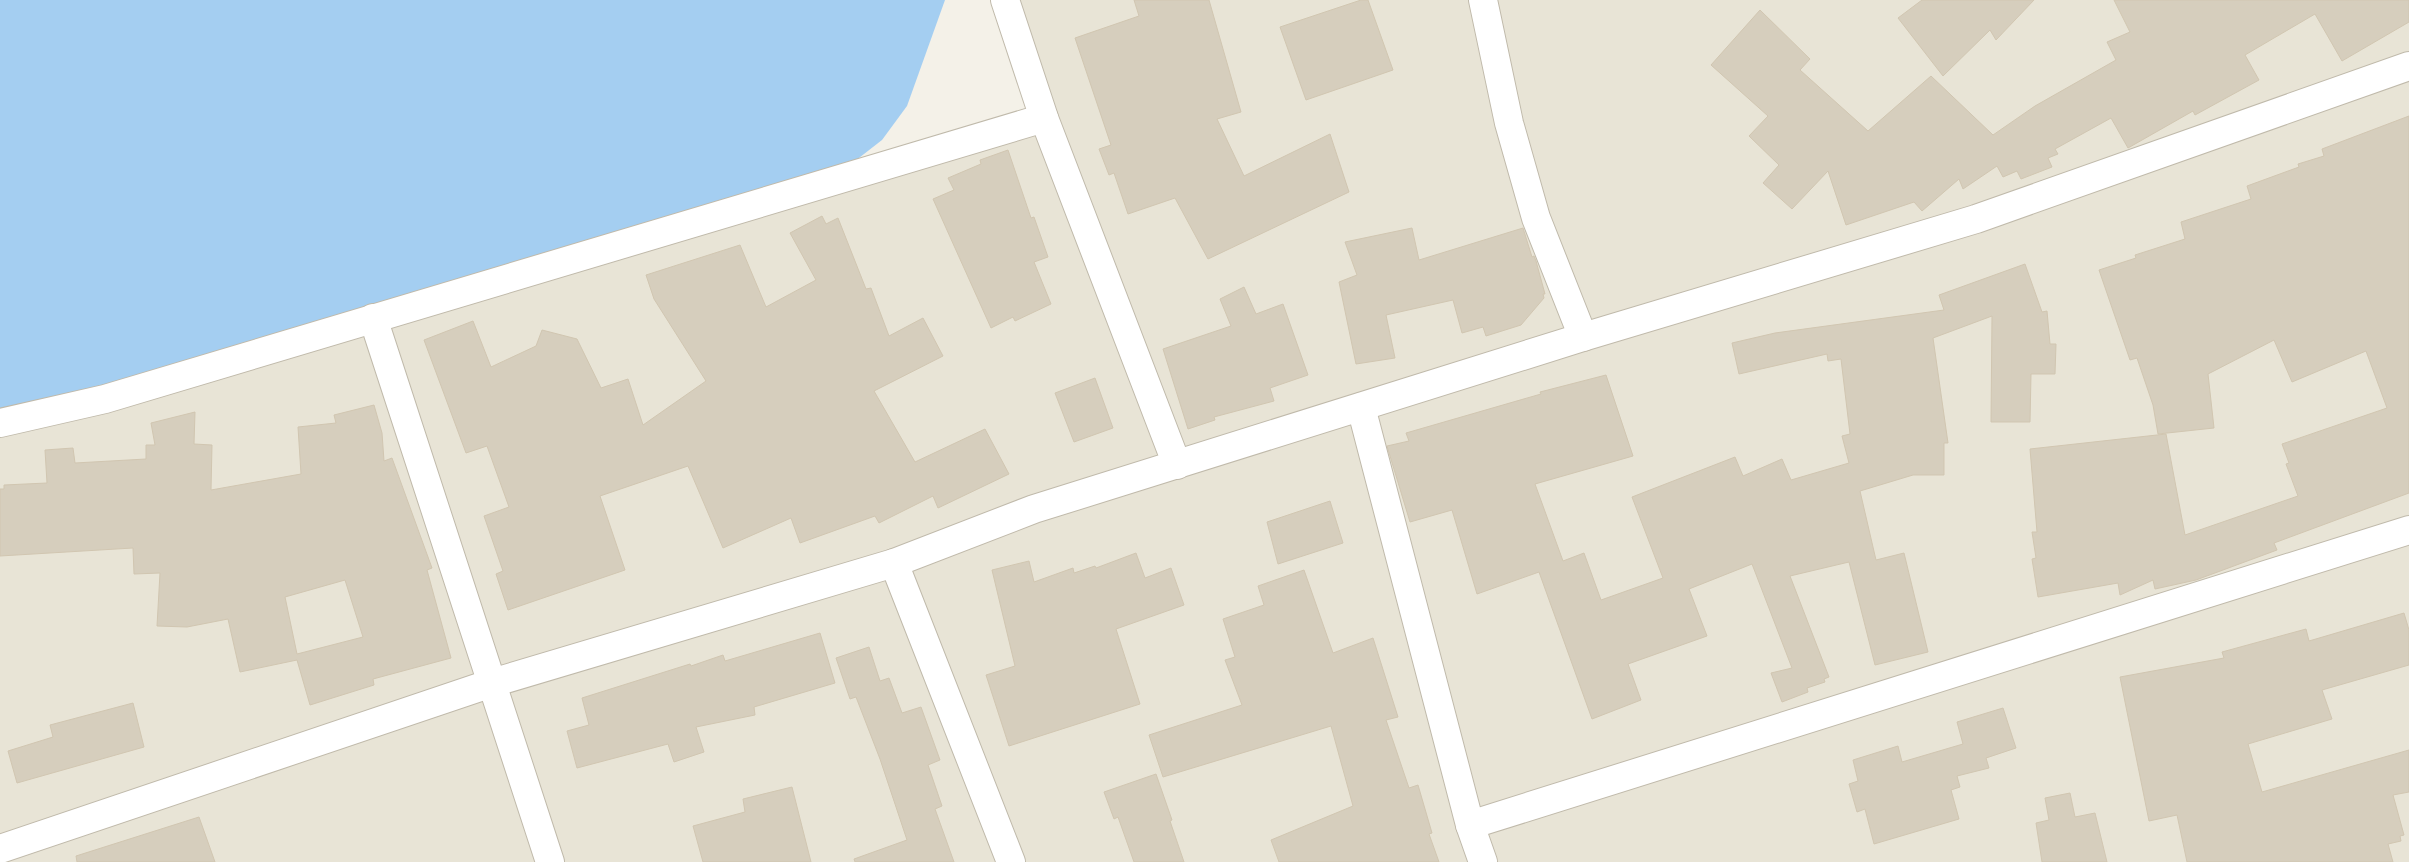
<svg xmlns="http://www.w3.org/2000/svg" width="2409" height="862" font-family="'DejaVu Sans',sans-serif">
<style>
.residential{fill:#e8e4d6}
.water{fill:#a4cef1}
.building{fill:#d6cebd;stroke:#d1c6b1;fill-rule:evenodd}
.lines{fill:none;stroke-linecap:round;stroke-linejoin:round}
.minor-casing{stroke:#c0baab;stroke-width:30}
.minor{stroke:#fff;stroke-width:28}
</style>
<rect width="100%" height="100%" fill="#f4f1e8"/>
<!-- residential -->
<polygon class="residential" points="1003,0 2409,0 2409,862 0,862 0,432 1039,121"/>
<!-- water -->
<polygon class="water" points="0,0 945,0 907,106 882,140 846,168 169,370 0,410"/>
<!-- building -->
<g class="building">
<polygon points="1134,0 1209,0 1241,112 1217,119 1244,176 1330,134 1349,192 1208,259 1175,198 1128,214 1114,173 1109,175 1099,149 1111,145 1075,38 1139,16"/>
<polygon points="1361,0 1368,0 1393,70 1306,100 1280,27"/>
<polygon points="1922,0 2034,0 1996,40 1990,30 1943,76 1898,18"/>
<polygon points="2114,0 2409,0 2409,22 2342,61 2315,14 2245,55 2259,80 2195,115 2193,111 2128,148 2111,118 2055,149 2058,154 2048,158 2052,167 2021,179 2017,171 2003,177 1997,166 1963,189 1959,179 1922,211 1914,202 1846,225 1828,171 1792,209 1763,183 1779,165 1749,136 1768,116 1711,65 1760,10 1810,59 1800,70 1868,131 1931,76 1993,135 2035,106 2116,60 2107,42 2130,32"/>
<polygon points="2409,116 2409,493 2274,543 2277,550 2196,580 2155,589 2153,580 2120,595 2118,583 2038,597 2032,559 2036,558 2032,532 2037,532 2030,449 2166,434 2185,535 2298,496 2286,464 2289,463 2282,444 2387,408 2366,351 2292,382 2274,340 2208,374 2214,428 2158,434 2153,405 2137,358 2130,360 2099,270 2136,258 2135,255 2185,239 2181,222 2251,199 2247,186 2299,167 2298,164 2324,156 2322,149"/>
<polygon points="1008,150 1031,218 1034,217 1048,257 1034,262 1051,304 1015,321 1013,317 991,328 933,199 954,190 948,178 981,164 980,160"/>
<polygon points="822,216 826,224 838,218 866,289 871,288 889,336 923,318 943,356 874,391 915,462 985,429 1009,474 938,508 933,496 879,523 875,516 800,543 791,518 723,548 688,466 600,496 625,570 508,610 496,574 503,571 484,516 509,507 487,446 466,453 424,340 473,321 491,367 536,346 542,330 577,339 601,388 628,379 643,425 706,381 654,299 646,275 740,245 766,307 816,280 790,233"/>
<polygon points="1412,228 1419,260 1523,228 1532,257 1534,256 1536,261 1545,294 1543,294 1544,298 1521,325 1486,336 1483,327 1462,333 1453,300 1386,315 1395,358 1356,364 1339,282 1357,275 1345,242"/>
<polygon points="2025,264 2042,312 2047,311 2050,344 2056,344 2055,374 2031,374 2030,422 1991,422 1992,316 1933,338 1948,443 1944,443 1944,475 1913,475 1860,491 1876,560 1904,553 1928,652 1875,665 1849,562 1790,576 1829,677 1824,679 1825,682 1807,688 1808,692 1782,702 1771,673 1792,668 1752,564 1689,589 1707,636 1628,664 1641,700 1592,719 1539,572 1477,594 1452,510 1410,522 1387,446 1409,441 1406,433 1541,394 1540,392 1606,375 1633,456 1535,484 1563,561 1584,553 1601,600 1663,578 1632,497 1735,457 1743,476 1782,459 1791,480 1849,463 1842,436 1850,434 1841,359 1828,361 1827,354 1739,374 1732,343 1775,333 1944,310 1939,295"/>
<polygon points="1244,287 1256,314 1283,304 1308,375 1270,388 1274,401 1214,417 1215,420 1188,429 1163,349 1231,326 1220,299"/>
<polygon points="1095,378 1113,428 1074,442 1055,393"/>
<path d="M 374,405 L 382,433 L 384,461 L 392,458 L 432,568 L 427,570 L 451,658 L 373,679 L 374,685 L 310,705 L 297,660 L 240,672 L 228,619 L 187,627 L 157,626 L 160,573 L 134,574 L 133,548 L 0,556 L 0,489 L 4,489 L 4,485 L 47,483 L 45,450 L 73,448 L 75,463 L 146,459 L 146,445 L 155,445 L 151,423 L 195,412 L 194,444 L 212,445 L 211,490 L 301,474 L 298,427 L 336,423 L 334,415 ZM 345,580 L 363,637 L 297,654 L 285,597 Z"/>
<polygon points="1330,501 1343,543 1278,564 1267,522"/>
<polygon points="1136,553 1145,578 1171,568 1184,605 1116,629 1140,704 1009,746 986,675 1015,666 992,570 1029,561 1034,582 1073,568 1074,573 1095,566 1096,568"/>
<polygon points="1304,570 1333,653 1373,638 1398,717 1386,720 1409,788 1418,785 1432,833 1429,834 1439,862 1279,862 1271,840 1353,806 1331,726 1163,777 1149,735 1242,705 1225,660 1235,657 1223,619 1264,605 1258,586"/>
<polygon points="2404,613 2409,630 2409,665 2322,690 2332,719 2248,744 2262,792 2409,750 2409,792 2393,795 2404,835 2400,836 2401,841 2388,844 2393,862 2187,862 2177,815 2149,821 2120,677 2224,658 2222,652 2306,629 2309,641"/>
<polygon points="820,633 835,683 754,707 755,715 696,727 704,752 674,762 668,744 577,768 567,731 589,725 582,698 690,664 691,666 723,655 725,661"/>
<polygon points="869,647 880,681 889,678 902,713 921,707 940,760 928,765 942,806 935,809 954,862 855,862 854,859 907,840 880,759 856,697 850,699 836,658"/>
<polygon points="133,703 144,747 17,783 8,751 53,737 50,725"/>
<polygon points="2003,708 2016,748 1986,758 1989,768 1957,776 1960,787 1951,790 1959,819 1874,844 1865,809 1857,812 1849,784 1858,781 1853,760 1898,746 1902,762 1963,744 1957,722"/>
<polygon points="1156,774 1172,820 1170,821 1184,862 1134,862 1118,817 1114,819 1104,792"/>
<polygon points="792,787 811,862 703,862 693,826 745,812 743,799"/>
<polygon points="2070,793 2075,817 2095,813 2107,862 2042,862 2036,823 2049,820 2045,798"/>
<polygon points="199,817 215,862 77,862 76,856"/>
</g>
<g class="lines">
<defs>
<g id="minor">
<polyline points="1005,0 1044,118 1177,465"/>
<polyline points="1483,0 1509,123 1536,218 1583,337"/>
<polyline points="373,318 550,862"/>
<polyline points="1361,407 1470,825 1483,862"/>
<polyline points="0,423 105,399 1044,118"/>
<polyline points="894,563 1011,862"/>
<polyline points="1470,825 2409,530"/>
<polyline points="0,849 492,683 894,563 1034,509 1583,337 1976,219 2409,66"/>
</g>
</defs>
<!-- minor casing -->
<use href="#minor" class="minor-casing"/>
<!-- minor -->
<use href="#minor" class="minor"/>
</g>
</svg>
